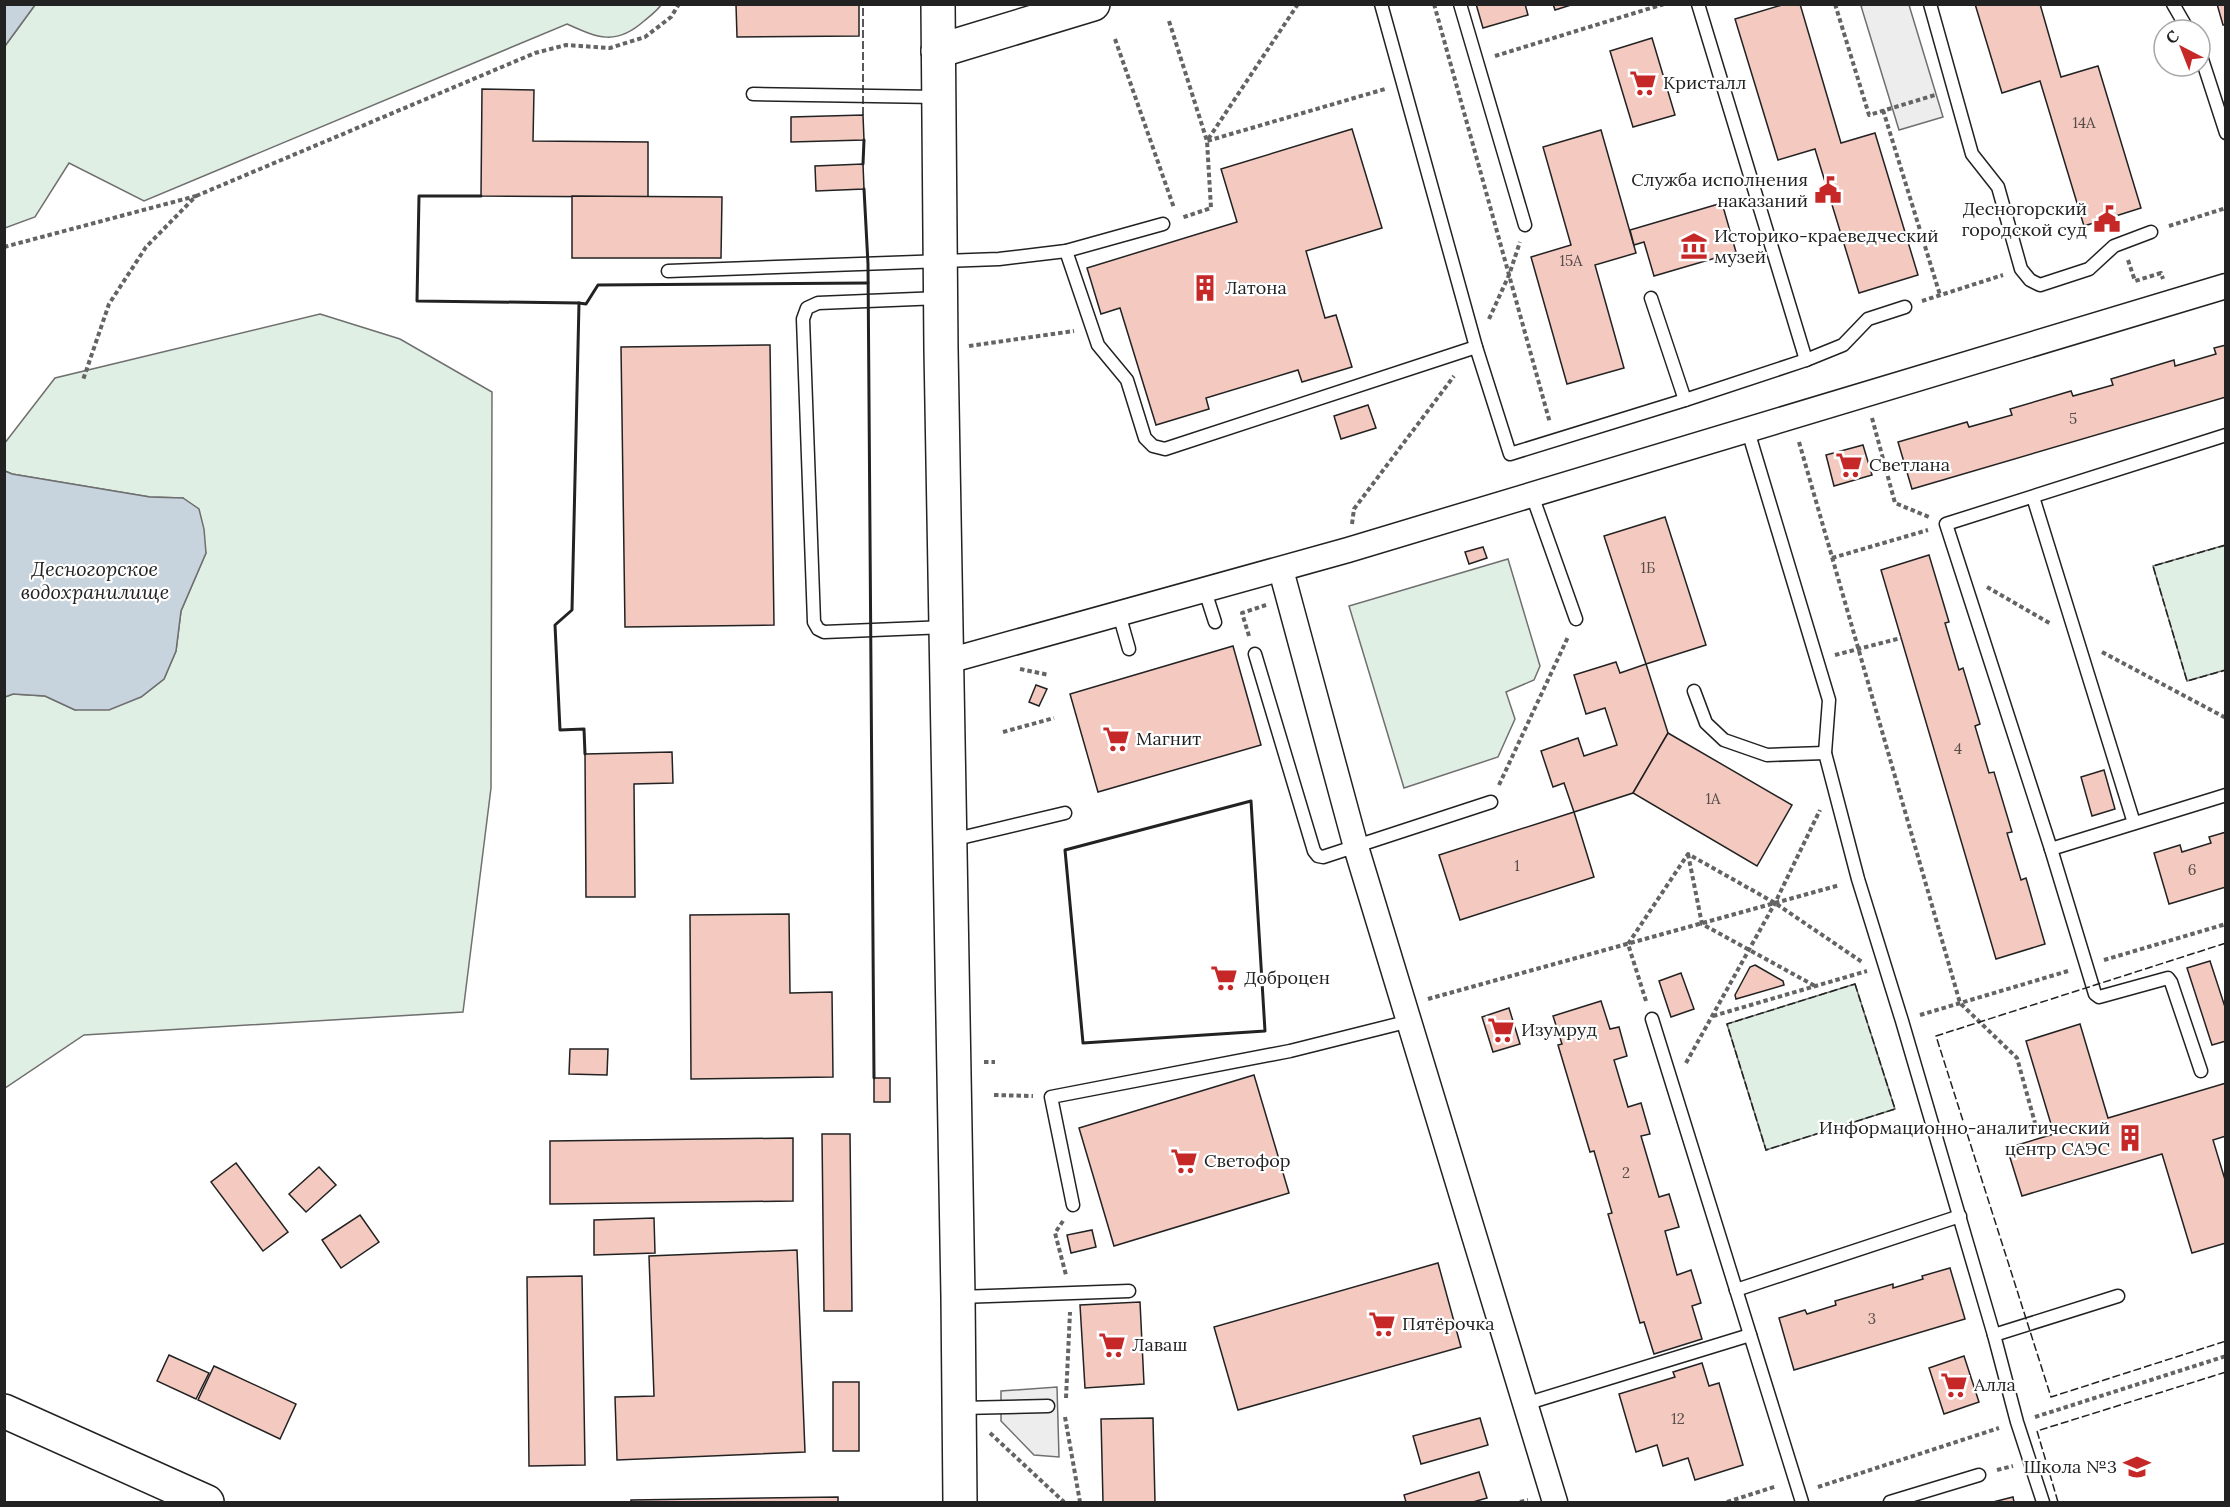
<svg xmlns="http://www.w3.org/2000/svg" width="2230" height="1507" font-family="Lora,serif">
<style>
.green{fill:#e0efe3;stroke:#6f6f6f;stroke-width:1.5}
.parking{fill:#ededed;stroke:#6f6f6f;stroke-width:1.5}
.water{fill:#c7d3dd;stroke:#6f6f6f;stroke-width:1.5}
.building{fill:#f3c9c0;stroke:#222;stroke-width:1.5}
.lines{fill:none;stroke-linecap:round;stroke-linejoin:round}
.lane-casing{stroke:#222;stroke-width:15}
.street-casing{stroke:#222;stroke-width:27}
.secondary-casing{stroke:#222;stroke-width:36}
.path{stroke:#646464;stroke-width:4;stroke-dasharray:4.5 3;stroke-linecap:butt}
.lane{stroke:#fff;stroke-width:12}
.street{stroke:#fff;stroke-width:24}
.secondary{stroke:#fff;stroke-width:33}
.fence{stroke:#222;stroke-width:1.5;stroke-dasharray:8 3;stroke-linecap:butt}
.wall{stroke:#222;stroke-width:3}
.labels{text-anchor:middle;stroke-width:4.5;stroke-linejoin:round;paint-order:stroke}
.number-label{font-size:15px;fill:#564c4a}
.poi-label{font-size:18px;fill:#222;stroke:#fff;text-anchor:start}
.water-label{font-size:20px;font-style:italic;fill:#222;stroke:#fff}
</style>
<rect width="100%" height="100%" fill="#fff"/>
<!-- green -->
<g class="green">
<path d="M 35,5 L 661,5 C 657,11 650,16 644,21 C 616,46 598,38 567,24 L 144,201 L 69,163 L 35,217 L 5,228 L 5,46 Z"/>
<polygon points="320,314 400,339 492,392 491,788 463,1012 84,1035 5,1088 5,697 13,694 45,696 75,710 141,697 164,679 176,651 181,611 206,553 183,498 150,497 12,474 5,471 4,444 55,378"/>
<polygon points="2225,545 2225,670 2187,681 2153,566"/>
<polygon points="1508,559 1540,666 1534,680 1506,692 1515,719 1498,757 1404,788 1349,606"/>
<polygon points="1855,984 1895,1109 1766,1150 1727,1024"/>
</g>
<!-- parking -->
<g class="parking">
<polygon points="1866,4 1909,5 1943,117 1899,130 1861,6"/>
<polygon points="1057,1387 1059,1457 1034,1455 1001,1421 1001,1391"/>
</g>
<!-- water -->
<g class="water">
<polygon points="5,4 35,5 5,46 4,5"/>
<polygon points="5,471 12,474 150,497 183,498 199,509 204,529 206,553 181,611 176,651 164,679 141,697 109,710 75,710 45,696 13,694 5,697"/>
</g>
<!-- building -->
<g class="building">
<polygon points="859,4 859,36 737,37 736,5"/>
<polygon points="1476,4 1525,4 1528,15 1483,28"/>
<polygon points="1553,4 1574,4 1555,10"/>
<polygon points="1785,4 1800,4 1841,143 1875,133 1918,275 1859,293 1815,149 1778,160 1735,19"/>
<polygon points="1975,4 2040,4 2061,77 2098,66 2141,208 2084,226 2040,81 2002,93"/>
<polygon points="2217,4 2226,4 2226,25 2223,25"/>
<polygon points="1652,38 1675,115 1633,127 1610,51"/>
<polygon points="482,89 534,90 533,141 648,142 648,197 481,196"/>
<polygon points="863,115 864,140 791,142 791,117"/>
<polygon points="1352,129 1382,228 1306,251 1325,318 1336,315 1352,367 1302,382 1298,370 1206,398 1209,409 1156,425 1120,308 1101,314 1087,268 1237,222 1221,169"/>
<polygon points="1601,130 1636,253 1595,265 1624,368 1567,384 1531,257 1571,245 1543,147"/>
<polygon points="863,164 864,189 816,191 815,166"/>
<polygon points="572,196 722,197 721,258 572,258"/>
<polygon points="1722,203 1736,252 1654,276 1644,242 1634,245 1630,230"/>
<polygon points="770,345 774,625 625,627 621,347"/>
<polygon points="2226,345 2226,397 1912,489 1898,442 1967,422 1969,427 2012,415 2010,409 2071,391 2073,396 2113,385 2111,379 2174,360 2175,366 2216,354 2214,348"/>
<polygon points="1368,405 1376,428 1341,439 1334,416"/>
<polygon points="1863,445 1872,475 1834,486 1826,455"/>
<polygon points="1665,517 1706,645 1646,664 1604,536"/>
<polygon points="1483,547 1487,558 1469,564 1465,552"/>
<polygon points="1929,555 1949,622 1945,623 1959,670 1963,668 1980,724 1975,726 1989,773 1994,772 2012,832 2007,833 2021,880 2026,878 2045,944 1996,959 1881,570"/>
<polygon points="1233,646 1261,745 1098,792 1070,694"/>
<polygon points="1616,662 1620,673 1646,664 1668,733 1633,793 1574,812 1564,783 1553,787 1541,751 1578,738 1584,756 1617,745 1605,708 1586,714 1574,675"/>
<polygon points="1036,685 1047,689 1039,706 1029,702"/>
<polygon points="1668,733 1792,805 1757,866 1633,793"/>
<polygon points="672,752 673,783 634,784 635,897 586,897 585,754"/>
<polygon points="2104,770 2115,809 2092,816 2081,777"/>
<polygon points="1574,812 1594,877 1460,920 1439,855"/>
<polygon points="2226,832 2226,887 2169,904 2154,853 2180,845 2182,852 2211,843 2209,837"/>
<polygon points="789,914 790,993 832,992 833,1077 691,1079 690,915"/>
<polygon points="2210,961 2226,1010 2226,1041 2212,1045 2187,968"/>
<polygon points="1755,965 1783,981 1784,985 1736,999 1735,995 1750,967"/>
<polygon points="1681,973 1694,1009 1671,1017 1659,981"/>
<polygon points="1601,1001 1610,1029 1619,1027 1627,1056 1614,1060 1628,1107 1641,1103 1650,1134 1641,1136 1659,1197 1669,1194 1679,1227 1665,1231 1677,1275 1691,1270 1701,1303 1692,1306 1702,1339 1654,1354 1644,1322 1640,1323 1608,1214 1612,1213 1594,1151 1590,1152 1558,1045 1562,1044 1553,1016"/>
<polygon points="1509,1008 1520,1044 1493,1052 1482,1017"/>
<polygon points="2080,1024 2108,1118 2226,1083 2226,1136 2213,1140 2226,1183 2226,1243 2192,1253 2162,1154 2022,1196 2007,1148 2054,1134 2026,1041"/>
<polygon points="570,1049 608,1049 607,1075 569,1074"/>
<polygon points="1254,1075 1289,1193 1114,1246 1079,1128"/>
<rect x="874" y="1078" width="16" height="24"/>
<polygon points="822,1134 850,1134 852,1311 824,1311"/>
<polygon points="793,1138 793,1201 550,1204 550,1141"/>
<polygon points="236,1163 288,1232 263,1251 211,1182"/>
<polygon points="319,1167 336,1185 306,1212 289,1194"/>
<polygon points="360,1215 379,1242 341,1268 322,1240"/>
<polygon points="654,1218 655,1253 594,1255 594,1220"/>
<polygon points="1092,1230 1096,1247 1071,1253 1067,1235"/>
<polygon points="797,1250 805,1452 617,1460 615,1397 654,1396 649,1256"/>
<polygon points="1438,1263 1461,1347 1238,1410 1214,1327"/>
<polygon points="1950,1268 1965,1319 1794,1370 1779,1318 1805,1310 1807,1314 1836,1305 1835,1301 1893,1284 1893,1288 1923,1279 1922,1276"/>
<polygon points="582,1276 585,1465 529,1466 527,1277"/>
<polygon points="1140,1302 1144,1384 1085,1388 1080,1305"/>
<polygon points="169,1355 209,1373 196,1399 157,1381"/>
<polygon points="1964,1356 1979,1402 1944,1414 1929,1368"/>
<polygon points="1702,1363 1709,1386 1719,1383 1743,1465 1695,1480 1688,1458 1663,1466 1657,1445 1636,1452 1619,1394 1675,1377 1673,1372"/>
<polygon points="214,1366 296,1404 280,1439 198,1400"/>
<rect x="833" y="1382" width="26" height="69"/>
<polygon points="1153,1418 1155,1502 1103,1502 1101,1419"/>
<polygon points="1480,1418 1488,1445 1421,1464 1413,1436"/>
<polygon points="1479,1472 1487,1498 1473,1502 1406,1502 1404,1495"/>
<polygon points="838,1497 838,1502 631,1502 631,1500"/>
<polygon points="2013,1497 2014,1502 1993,1502"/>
</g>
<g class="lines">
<defs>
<g id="lane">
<polyline points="1381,4 1476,347 1510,454 1685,400 1806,360 1843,345 1868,319 1905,307"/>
<polyline points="1460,4 1525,225"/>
<polyline points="1698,4 1806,360"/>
<polyline points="1930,4 1972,154 1998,187 2021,269 2030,280 2040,285 2089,269 2114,246 2151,232"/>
<polyline points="2173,4 2188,30"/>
<polyline points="2200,53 2226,133"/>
<polyline points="753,94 937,97"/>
<polyline points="1066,251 1098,345 1127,380 1145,438 1153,446 1165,449 1476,347"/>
<polyline points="668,271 999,259 1066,251 1163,224"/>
<polyline points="940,298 818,303 807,308 803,319 814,622 818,629 824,632 946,627"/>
<polyline points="1651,298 1685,400"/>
<polyline points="1748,431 1829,700 1825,753 1858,879 1902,1021 1994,1335 2017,1422 2043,1502"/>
<polyline points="1532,495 1576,619"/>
<polyline points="2033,497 2134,823"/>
<polyline points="1205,591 1215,622"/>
<polyline points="1119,614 1129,649"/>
<polyline points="1255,654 1314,851 1318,856 1323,857 1491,802"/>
<polyline points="1694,691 1706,723 1724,740 1767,755 1825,753"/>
<polyline points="952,840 1065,813"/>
<polyline points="2051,849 2226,795"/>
<polyline points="1652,1019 1802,1502"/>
<polyline points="2201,1071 2171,982 2168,978 2099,997 2095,994 2051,849 1946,524 2226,435"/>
<polyline points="1073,1205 1051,1097 1290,1051 1410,1021"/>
<polyline points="1736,1290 1960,1216"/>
<polyline points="959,1297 1129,1291"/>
<polyline points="1994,1335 2118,1296"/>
<polyline points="1525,1404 1750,1335"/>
<polyline points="961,1408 1048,1406"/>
<polyline points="1890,1502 1979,1475"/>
</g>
<g id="street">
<polyline points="1281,570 1356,847 1555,1502"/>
<polyline points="948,661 1348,550 2226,286"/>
</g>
<g id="secondary">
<polyline points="938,4 941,349 958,1297 960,1502"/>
<polyline points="938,51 1093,4"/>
<polyline points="4,1411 207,1502"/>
</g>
</defs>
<!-- lane casing -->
<use href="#lane" class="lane-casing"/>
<!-- street casing -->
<use href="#street" class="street-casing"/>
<!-- secondary casing -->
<use href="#secondary" class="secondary-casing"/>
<!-- path -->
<g class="path">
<polyline points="1298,4 1207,141 1385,89"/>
<polyline points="1434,4 1550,423"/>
<polyline points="1835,4 1869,115 1935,95"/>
<polyline points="1169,21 1207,141 1211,208 1181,218"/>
<polyline points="1115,39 1174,208"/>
<polyline points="1495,56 1664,4"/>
<polyline points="1883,110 1940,295"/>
<polyline points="196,196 535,53 566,45 610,48 645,37 671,17 679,4"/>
<polyline points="2169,226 2226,208"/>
<polyline points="4,247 196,196 146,247 109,304 83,380"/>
<polyline points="2128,260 2135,281 2161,273 2163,279"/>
<polyline points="1922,301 2003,275"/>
<polyline points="1489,319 1509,275 1520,242"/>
<polyline points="969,346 1074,331"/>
<polyline points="1872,418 1895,503 1929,517"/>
<polyline points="1799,442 1960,1003 2017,1058 2035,1123"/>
<polyline points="1352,524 1354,509 1454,376"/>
<polyline points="1832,558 1928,530"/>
<polyline points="1987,587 2051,624"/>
<polyline points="1249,636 1242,613 1266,605"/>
<polyline points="2102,652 2226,718"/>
<polyline points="1835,655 1901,638"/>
<polyline points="1020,669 1049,675"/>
<polyline points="1003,732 1054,718"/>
<polyline points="1499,785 1568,637"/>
<polyline points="1688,854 1702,924 1815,986"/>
<polyline points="2104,960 2226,924"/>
<polyline points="1428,999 1840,885"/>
<polyline points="1646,1001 1628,944 1688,854 1775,903 1862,962"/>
<polyline points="1920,1015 2068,971"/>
<polyline points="1713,1016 1867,971"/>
<polyline points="984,1062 995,1062"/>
<polyline points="1686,1063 1775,903 1820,810"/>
<polyline points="994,1095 1033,1096"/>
<polyline points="1063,1221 1055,1233 1066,1275"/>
<polyline points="1066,1398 1070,1312"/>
<polyline points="1065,1417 1080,1502"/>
<polyline points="2035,1417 2226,1356"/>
<polyline points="990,1433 1064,1502"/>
<polyline points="1997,1470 2013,1466"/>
<polyline points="1818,1487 1999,1428"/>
<polyline points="1520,1502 1528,1500"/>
<polyline points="1727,1502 1777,1486"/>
</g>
<!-- lane -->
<use href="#lane" class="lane"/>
<!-- street -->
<use href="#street" class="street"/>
<!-- secondary -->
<use href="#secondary" class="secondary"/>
<!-- fence -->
<g class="fence">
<polyline points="863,115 863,4"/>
<polyline points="2226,545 2153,566 2187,681 2226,670"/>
<polyline points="2226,943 1936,1036 2051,1397 2226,1341"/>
<polygon points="1855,984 1895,1109 1766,1150 1727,1024"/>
<polyline points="2058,1502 2037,1431 2226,1372"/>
</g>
<!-- wall -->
<g class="wall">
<polyline points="863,164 864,140"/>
<polyline points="864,189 868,264 874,1078"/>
<polyline points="481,196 419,196 417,301 579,303"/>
<polyline points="585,754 584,729 560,730 555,625 572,610 579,303 586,304 598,285 868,283"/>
<polygon points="1251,801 1265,1031 1083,1043 1065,850"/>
</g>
</g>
<!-- icons -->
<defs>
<symbol id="supermarket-bare" viewBox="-9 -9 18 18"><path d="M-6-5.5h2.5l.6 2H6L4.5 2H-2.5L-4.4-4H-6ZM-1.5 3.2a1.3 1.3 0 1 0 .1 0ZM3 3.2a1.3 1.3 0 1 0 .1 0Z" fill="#c62828" stroke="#fff" stroke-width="2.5" paint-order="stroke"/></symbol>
<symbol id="civic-bare" viewBox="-9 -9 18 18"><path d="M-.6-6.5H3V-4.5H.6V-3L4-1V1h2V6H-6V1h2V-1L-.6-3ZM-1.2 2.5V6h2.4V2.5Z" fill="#c62828" stroke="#fff" stroke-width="2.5" paint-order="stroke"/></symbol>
<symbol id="museum-bare" viewBox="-9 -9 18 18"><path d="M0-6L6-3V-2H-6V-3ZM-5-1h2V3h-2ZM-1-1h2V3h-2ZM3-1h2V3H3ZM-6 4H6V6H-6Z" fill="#c62828" stroke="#fff" stroke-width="2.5" paint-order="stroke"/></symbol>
<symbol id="building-bare" viewBox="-9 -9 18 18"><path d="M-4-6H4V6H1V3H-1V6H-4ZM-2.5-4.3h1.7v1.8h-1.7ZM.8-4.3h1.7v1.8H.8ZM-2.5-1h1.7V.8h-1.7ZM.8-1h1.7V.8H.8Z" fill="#c62828" stroke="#fff" stroke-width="2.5" paint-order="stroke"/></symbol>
<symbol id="school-bare" viewBox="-9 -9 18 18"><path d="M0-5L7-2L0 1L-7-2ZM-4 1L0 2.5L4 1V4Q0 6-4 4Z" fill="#c62828" stroke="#fff" stroke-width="2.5" paint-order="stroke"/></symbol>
</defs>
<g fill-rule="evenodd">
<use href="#supermarket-bare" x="1624" y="64" width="38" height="38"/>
<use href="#civic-bare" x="1809" y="171" width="38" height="38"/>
<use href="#civic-bare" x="2088" y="200" width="38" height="38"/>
<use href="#museum-bare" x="1675" y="227" width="38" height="38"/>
<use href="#building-bare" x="1186" y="269" width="38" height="38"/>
<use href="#supermarket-bare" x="1830" y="446" width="38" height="38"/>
<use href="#supermarket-bare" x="1097" y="720" width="38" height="38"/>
<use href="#supermarket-bare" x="1205" y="959" width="38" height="38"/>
<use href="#supermarket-bare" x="1482" y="1011" width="38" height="38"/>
<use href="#building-bare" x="2111" y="1119" width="38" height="38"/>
<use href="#supermarket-bare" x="1165" y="1142" width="38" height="38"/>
<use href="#supermarket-bare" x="1363" y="1305" width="38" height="38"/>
<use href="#supermarket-bare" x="1093" y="1326" width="38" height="38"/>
<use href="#supermarket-bare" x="1935" y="1366" width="38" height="38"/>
<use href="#school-bare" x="2118" y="1448" width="38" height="38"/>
</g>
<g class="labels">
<!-- number labels -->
<g class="number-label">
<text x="2084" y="128">14А</text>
<text x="1571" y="266">15А</text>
<text x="2073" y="424">5</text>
<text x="1648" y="573">1Б</text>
<text x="1958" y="754">4</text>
<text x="1713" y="804">1А</text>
<text x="1517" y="871">1</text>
<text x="2192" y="875">6</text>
<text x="1626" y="1178">2</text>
<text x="1872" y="1324">3</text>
<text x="1678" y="1424">12</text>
</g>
<!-- poi labels -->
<g class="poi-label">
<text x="1663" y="89">Кристалл</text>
<text x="1808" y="186" text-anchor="end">Служба исполнения<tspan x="1808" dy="21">наказаний</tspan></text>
<text x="2087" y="215" text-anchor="end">Десногорский<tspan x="2087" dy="21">городской суд</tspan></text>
<text x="1714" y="242">Историко-краеведческий<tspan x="1714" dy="21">музей</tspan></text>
<text x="1225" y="294">Латона</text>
<text x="1869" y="471">Светлана</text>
<text x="1136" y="745">Магнит</text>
<text x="1244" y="984">Доброцен</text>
<text x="1521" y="1036">Изумруд</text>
<text x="2110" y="1134" text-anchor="end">Информационно-аналитический<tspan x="2110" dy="21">центр САЭС</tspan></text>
<text x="1204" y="1167">Светофор</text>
<text x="1402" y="1330">Пятёрочка</text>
<text x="1132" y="1351">Лаваш</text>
<text x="1974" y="1391">Алла</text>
<text x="2117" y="1473" text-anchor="end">Школа №3</text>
</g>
<!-- water labels -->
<g class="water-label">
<text x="95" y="576">Десногорское<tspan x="95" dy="23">водохранилище</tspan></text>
</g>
</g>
<!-- border -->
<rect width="2230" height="1507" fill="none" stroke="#222222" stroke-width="12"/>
<!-- north arrow -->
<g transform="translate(2182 48) rotate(318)"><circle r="28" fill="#ffffff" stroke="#a7a7a7" stroke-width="1.5"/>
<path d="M0-4.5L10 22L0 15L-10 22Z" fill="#c62828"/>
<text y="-9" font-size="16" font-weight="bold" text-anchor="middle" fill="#222222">С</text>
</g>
</svg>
